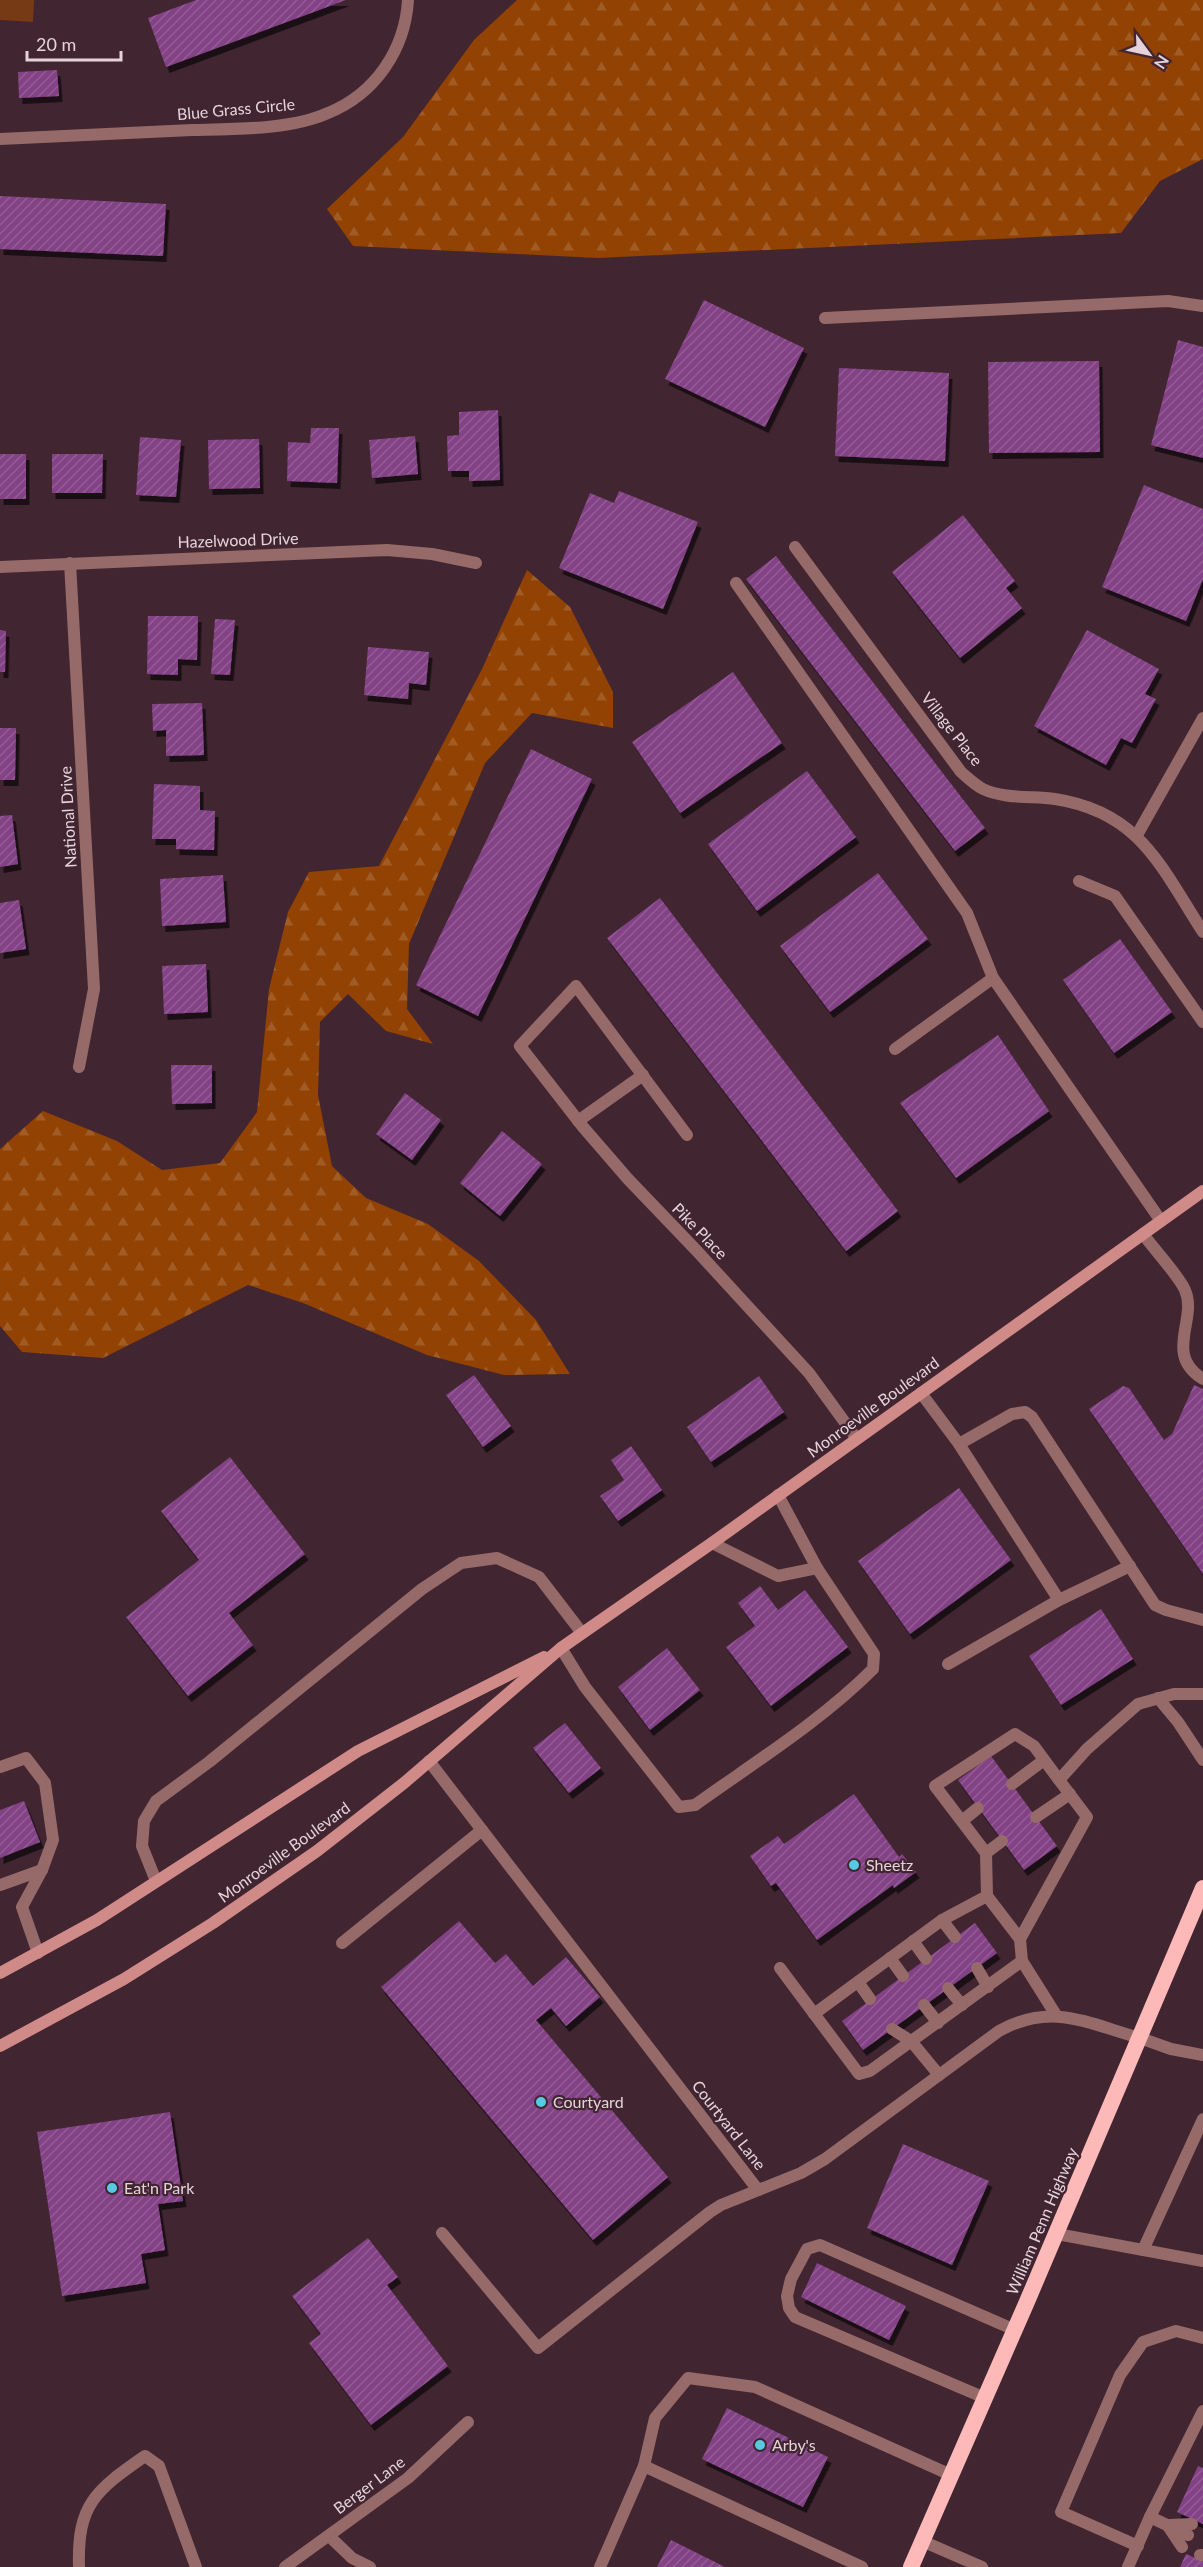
<svg xmlns="http://www.w3.org/2000/svg" width="1203" height="2567" font-family="Lato,sans-serif">
<style>
.forest{fill:url(#forest-firs)}
.park{fill:#763b15}
.building{fill:url(#building-hatch);filter:url(#shadow)}
.lines{fill:none;stroke-linecap:round;stroke-linejoin:round}
.service{stroke:#966a68;stroke-width:12}
.minor{stroke:#966a68;stroke-width:12}
.tertiary{stroke:#966a68;stroke-width:12}
.secondary{stroke:#d08b88;stroke-width:12}
.trunk{stroke:#fcb9b7;stroke-width:16}
.poi-dot{fill:#57c9e2;stroke:#412531;stroke-width:2}
.labels{text-anchor:middle;stroke-width:4.5;stroke-linejoin:round;paint-order:stroke}
.street-label{font-size:16px;fill:#e6d3da;stroke:#412531}
.poi-label{font-size:16px;fill:#e6d3da;stroke:#412531;text-anchor:start}
</style>
<defs>
<pattern id="forest-firs" width="22" height="20" patternUnits="userSpaceOnUse" patternTransform="scale(1.5)"><rect width="22" height="20" fill="#924202"/><path d="M5 1l3.5 6h-7zM16 11l3.5 6h-7z" fill="#a15c26"/></pattern>
<pattern id="building-hatch" width="6" height="6" patternUnits="userSpaceOnUse" patternTransform="scale(1.5)"><rect width="6" height="6" fill="#824285"/><path d="M-1 1l2-2M0 6l6-6M5 7l2-2" fill="none" stroke="#945c96"/></pattern>
<filter id="shadow"><feDropShadow dx="3.5" dy="6" stdDeviation="0" flood-color="#0009"/></filter>
</defs>
<rect width="100%" height="100%" fill="#412531"/>
<!-- forest -->
<g class="forest">
<polygon points="517,0 1203,0 1203,159 1160,181 1121,233 598,258 353,246 327,209 403,137 474,40"/>
<polygon points="527,570 570,607 613,692 613,728 532,713 485,763 409,944 407,1009 433,1044 386,1031 348,994 320,1022 318,1095 332,1166 366,1198 428,1224 479,1261 536,1320 570,1374 504,1375 427,1355 303,1303 248,1285 103,1358 22,1352 0,1326 0,1149 43,1111 117,1141 162,1170 220,1163 257,1112 269,989 288,912 309,872 379,866 482,669"/>
</g>
<!-- park -->
<polygon class="park" points="0,0 34,0 33,22 0,20"/>
<!-- building -->
<g class="building">
<polygon points="196,0 346,0 166,67 148,18"/>
<polygon points="57,70 59,96 19,98 18,72"/>
<polygon points="0,196 166,204 163,256 0,249"/>
<polygon points="704,300 804,348 765,427 665,379"/>
<polygon points="1178,340 1203,347 1203,458 1151,445"/>
<polygon points="1099,361 1100,452 989,453 988,362"/>
<polygon points="839,368 949,373 945,461 835,456"/>
<polygon points="498,410 500,480 469,481 469,471 448,471 447,436 459,435 459,412"/>
<polygon points="311,428 339,428 337,483 287,481 288,442 310,443"/>
<polygon points="415,436 418,474 372,478 369,440"/>
<polygon points="140,437 181,440 176,497 136,495"/>
<polygon points="259,439 260,488 209,489 208,440"/>
<rect x="0" y="454" width="26" height="45"/>
<polygon points="52,454 103,454 102,493 52,493"/>
<polygon points="1144,485 1203,509 1203,579 1186,621 1102,587"/>
<polygon points="619,491 698,522 663,609 559,568 590,493 614,503"/>
<polygon points="963,515 1015,581 1006,588 1022,608 960,658 892,572"/>
<polygon points="776,556 985,828 955,851 746,579"/>
<polygon points="148,616 198,616 197,660 178,659 178,675 147,674"/>
<polygon points="215,619 235,620 230,675 211,674"/>
<polygon points="0,630 6,631 5,672 0,672"/>
<polygon points="1087,630 1159,669 1145,694 1156,699 1132,743 1121,738 1106,765 1034,726"/>
<polygon points="368,647 429,652 426,685 409,683 408,699 364,695"/>
<polygon points="733,672 782,743 680,813 632,742"/>
<polygon points="202,703 204,755 166,756 166,730 153,731 152,704"/>
<polygon points="0,728 16,728 15,780 0,780"/>
<polygon points="531,749 592,779 478,1016 416,985"/>
<polygon points="807,771 856,837 757,911 708,844"/>
<polygon points="154,784 200,786 200,810 215,811 214,850 176,849 176,839 152,839"/>
<polygon points="12,815 18,864 0,867 0,816"/>
<polygon points="878,873 928,939 830,1012 780,946"/>
<polygon points="223,875 226,922 162,926 160,879"/>
<polygon points="660,898 898,1211 846,1251 607,938"/>
<polygon points="19,900 26,949 0,953 0,903"/>
<polygon points="1120,939 1172,1012 1114,1053 1063,980"/>
<polygon points="206,964 208,1012 164,1014 162,966"/>
<polygon points="998,1035 1049,1111 956,1178 900,1103"/>
<polygon points="171,1065 212,1065 212,1103 172,1104"/>
<polygon points="405,1093 441,1120 412,1160 376,1134"/>
<polygon points="502,1131 542,1164 500,1216 460,1183"/>
<polygon points="474,1375 511,1426 483,1447 446,1395"/>
<polygon points="759,1376 784,1412 711,1462 687,1427"/>
<polygon points="1194,1385 1203,1389 1203,1574 1089,1409 1123,1386 1129,1388 1164,1440 1172,1434"/>
<polygon points="631,1446 662,1490 618,1521 600,1496 624,1480 611,1460"/>
<polygon points="230,1457 305,1554 229,1613 253,1645 188,1696 126,1617 199,1560 161,1511"/>
<polygon points="959,1488 1011,1560 910,1634 858,1561"/>
<polygon points="760,1586 778,1610 805,1590 848,1647 771,1706 726,1647 755,1626 738,1603"/>
<polygon points="1101,1609 1133,1659 1061,1705 1029,1656"/>
<polygon points="667,1648 700,1690 650,1730 618,1687"/>
<polygon points="565,1723 601,1768 569,1793 533,1748"/>
<polygon points="991,1756 1057,1846 1024,1870 958,1780"/>
<polygon points="854,1794 899,1857 902,1854 916,1872 894,1888 893,1885 817,1940 776,1883 771,1886 750,1856 778,1836 784,1844"/>
<polygon points="24,1801 40,1842 0,1858 0,1810"/>
<polygon points="459,1921 495,1963 506,1954 533,1986 566,1957 600,1997 566,2026 551,2008 536,2020 668,2177 593,2240 381,1987"/>
<polygon points="975,1923 997,1953 863,2050 842,2021"/>
<polygon points="170,2112 183,2201 158,2204 165,2250 141,2254 146,2283 62,2296 37,2132"/>
<polygon points="903,2144 989,2181 952,2265 867,2228"/>
<polygon points="368,2238 398,2277 387,2285 448,2366 371,2425 309,2343 321,2334 292,2296"/>
<polygon points="817,2263 906,2306 889,2340 801,2297"/>
<polygon points="727,2408 828,2457 803,2507 702,2459"/>
<polygon points="1198,2466 1203,2468 1203,2524 1177,2512"/>
<polygon points="671,2540 725,2567 657,2567"/>
<polygon points="1186,2554 1203,2561 1203,2567 1180,2567"/>
</g>
<g class="lines">
<!-- service -->
<g class="service">
<polyline points="825,318 1168,301 1203,306"/>
<path d="M 795,547 L 961,772 C 967,777 975,785 983,789 C 1004,799 1032,796 1055,799 C 1140,812 1161,867 1203,932"/>
<polyline points="736,583 967,913 993,978 1161,1221"/>
<polyline points="1137,835 1203,718"/>
<polyline points="1079,881 1115,896 1203,1022"/>
<polyline points="895,1049 993,978"/>
<polyline points="578,1121 643,1075"/>
<polyline points="687,1135 576,986 520,1046 583,1127 628,1179 696,1250 809,1373 857,1439"/>
<path d="M 1143,1234 C 1153,1248 1179,1276 1185,1290 C 1198,1320 1163,1354 1203,1379"/>
<polyline points="921,1393 959,1444 1012,1414 1025,1412 1032,1417 1155,1605 1166,1610 1203,1620"/>
<polyline points="959,1444 1059,1600"/>
<polyline points="712,1543 778,1576 817,1568"/>
<path d="M 561,1648 L 585,1687 L 679,1807 L 695,1805 C 755,1762 821,1721 873,1669 L 874,1654 L 817,1568 L 778,1495"/>
<polyline points="948,1664 1059,1600 1130,1566"/>
<polyline points="1158,1698 1178,1722 1203,1760"/>
<polyline points="429,1761 758,2190"/>
<polyline points="0,1767 26,1758 45,1783 53,1840 42,1870 22,1907 38,1953"/>
<polyline points="1012,1784 1044,1760"/>
<polyline points="1036,1817 1070,1794"/>
<polyline points="962,1821 978,1808"/>
<polyline points="986,1853 1002,1841"/>
<polyline points="156,1881 142,1846 144,1821 156,1801 209,1762 422,1589 461,1563 497,1558 539,1577 582,1633"/>
<polyline points="0,1885 42,1870"/>
<polyline points="942,1920 955,1937"/>
<polyline points="1020,1939 987,1896 986,1853 935,1786 1015,1734 1034,1746 1059,1780"/>
<polyline points="913,1941 926,1959"/>
<polyline points="342,1943 482,1830"/>
<polyline points="890,1958 903,1976"/>
<polyline points="780,1968 859,2074 870,2071 1022,1961"/>
<polyline points="977,1968 988,1987"/>
<polyline points="858,1982 870,1999"/>
<polyline points="948,1988 962,2005"/>
<polyline points="924,2005 938,2023"/>
<polyline points="814,2014 942,1920 987,1896"/>
<polyline points="1056,2015 1022,1961 1020,1939 1087,1817 1059,1780 1087,1749 1138,1704 1174,1694 1203,1694"/>
<polyline points="892,2029 911,2041 939,2075"/>
<path d="M 442,2233 L 538,2348 L 710,2212 L 721,2205 L 801,2173 L 825,2159 L 999,2031 C 1052,2002 1086,2023 1140,2038"/>
<polyline points="1057,2234 1203,2261"/>
<polyline points="1143,2250 1203,2119"/>
<polyline points="985,2398 795,2317 789,2308 787,2296 791,2279 807,2249 820,2245 1015,2330"/>
<polyline points="1150,2517 1188,2535"/>
<polyline points="1170,2525 1192,2524"/>
<polyline points="1168,2526 1182,2547"/>
<polyline points="329,2536 352,2558 370,2567"/>
<polyline points="922,2541 982,2567"/>
<polyline points="1138,2546 1061,2512 1120,2375 1143,2342 1176,2331 1203,2338"/>
<polyline points="1200,2555 1203,2555"/>
<path d="M 79,2567 C 77,2504 96,2490 145,2456 L 159,2466 L 196,2567"/>
<polyline points="600,2567 644,2466"/>
<polyline points="862,2567 644,2466 655,2418 688,2378 755,2387 951,2475"/>
<polyline points="1128,2567 1150,2517 1203,2411"/>
</g>
<!-- minor -->
<g class="minor">
<path d="M 0,139 C 64,136 128,133 192,130 C 234,129 290,130 328,113 C 375,94 405,50 408,0"/>
<polyline points="70,563 94,989 79,1067"/>
<polyline points="0,567 387,550 432,554 476,563"/>
<polyline points="285,2567 408,2478 468,2422"/>
</g>
<!-- tertiary -->
<polyline class="tertiary" points="1140,2038 1171,2049 1203,2055"/>
<!-- secondary -->
<g class="secondary">
<polyline points="0,1973 97,1920 358,1751 544,1657"/>
<polyline points="0,2046 124,1979 213,1923 317,1851 404,1783 561,1648 712,1543 1203,1191"/>
</g>
<!-- trunk -->
<polyline class="trunk" points="911,2567 1026,2304 1203,1888"/>
</g>
<!-- markers -->
<g class="poi-dot">
<circle cx="854" cy="1865" r="6"/>
<circle cx="541" cy="2102" r="6"/>
<circle cx="112" cy="2188" r="6"/>
<circle cx="760" cy="2445" r="6"/>
</g>
<g class="labels">
<!-- street labels -->
<g class="street-label">
<text transform="translate(236 109) rotate(-5)" y="6">Blue Grass Circle</text>
<text transform="translate(238 540) rotate(-2)" y="6">Hazelwood Drive</text>
<text transform="translate(952 729) rotate(52)" y="6">Village Place</text>
<text transform="translate(68 817) rotate(-93)" y="6">National Drive</text>
<text transform="translate(700 1231) rotate(46)" y="6">Pike Place</text>
<text transform="translate(873 1407) rotate(-36)" y="6">Monroeville Boulevard</text>
<text transform="translate(284 1852) rotate(-36)" y="6">Monroeville Boulevard</text>
<text transform="translate(729 2125) rotate(52)" y="6">Courtyard Lane</text>
<text transform="translate(1042 2221) rotate(-67)" y="6">William Penn Highway</text>
<text transform="translate(369 2485) rotate(-37)" y="6">Berger Lane</text>
</g>
<!-- poi labels -->
<g class="poi-label">
<text x="866" y="1871">Sheetz</text>
<text x="553" y="2108">Courtyard</text>
<text x="124" y="2194">Eat'n Park</text>
<text x="772" y="2451">Arby's</text>
</g>
</g>
<!-- north arrow -->
<g transform="translate(1149 54) rotate(123)" stroke="#412531" stroke-width="4.5" paint-order="stroke">
<path d="M0-4.5L10 22L0 15L-10 22Z" fill="#e6d3da"/>
<text y="-9" font-size="16" font-weight="bold" text-anchor="middle" fill="#e6d3da">N</text>
</g>
<!-- scale -->
<path d="M27 51v9h94v-9" fill="none" stroke="#e6d3da" stroke-width="3"/>
<text x="36" y="51" font-size="18" fill="#e6d3da" stroke="#412531" stroke-width="4.5" paint-order="stroke">20 m</text>
</svg>
